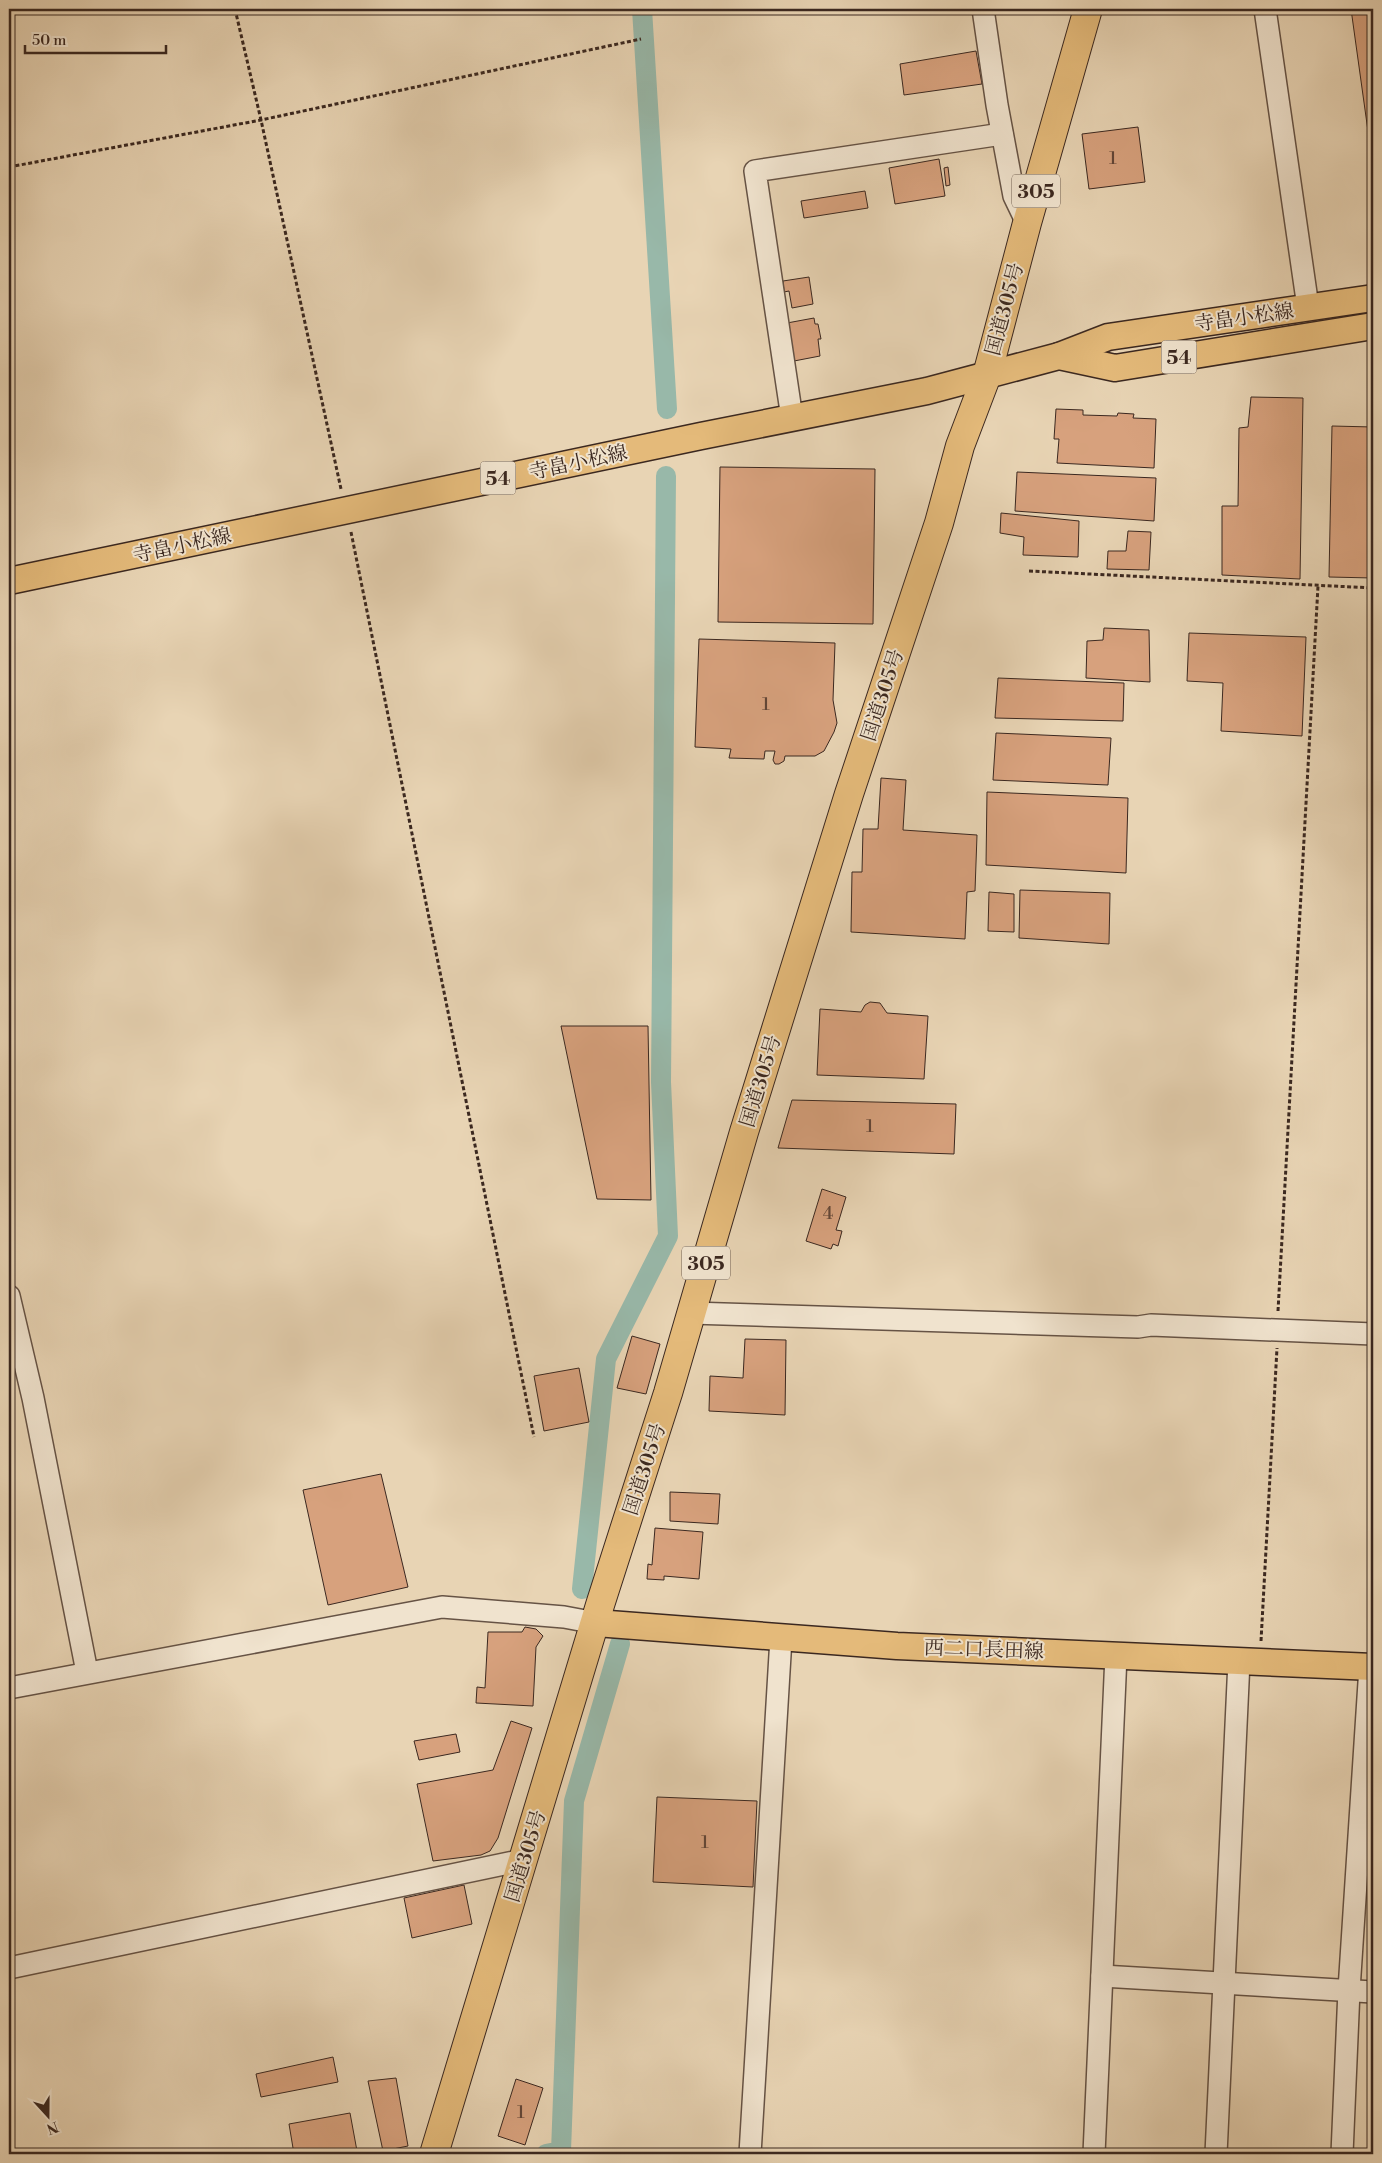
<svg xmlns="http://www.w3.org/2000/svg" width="1382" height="2163" font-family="'Libre Bodoni','Noto Serif JP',serif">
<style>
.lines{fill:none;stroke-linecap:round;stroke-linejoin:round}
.canal{stroke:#98b8a9;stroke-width:20}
.building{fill:#d7a17d;stroke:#3b2820}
.minor-casing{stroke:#665345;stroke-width:24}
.major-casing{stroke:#3b2820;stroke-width:29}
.highway-casing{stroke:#3b2820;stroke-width:30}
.path{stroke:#3b2820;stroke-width:3;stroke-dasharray:4 2.5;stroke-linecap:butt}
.minor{stroke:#f0e3ce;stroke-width:21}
.major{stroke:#e4ba7a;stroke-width:26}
.highway{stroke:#e4ba7a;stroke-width:28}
.labels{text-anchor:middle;stroke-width:4;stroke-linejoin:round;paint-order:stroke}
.number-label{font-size:18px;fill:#624637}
.shield{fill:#f0e3ce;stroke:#716054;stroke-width:1}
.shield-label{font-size:19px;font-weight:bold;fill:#3b2820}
.street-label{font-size:20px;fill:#3b2820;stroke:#f0e3ce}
</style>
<rect width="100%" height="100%" fill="#e8d4b4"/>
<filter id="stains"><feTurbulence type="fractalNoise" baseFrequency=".004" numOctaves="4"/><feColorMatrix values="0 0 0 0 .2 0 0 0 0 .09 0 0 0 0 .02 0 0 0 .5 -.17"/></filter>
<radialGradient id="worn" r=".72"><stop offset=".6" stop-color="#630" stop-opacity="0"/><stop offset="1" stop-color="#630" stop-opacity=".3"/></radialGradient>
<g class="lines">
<!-- canal -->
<g class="canal">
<polyline points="642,9 667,409"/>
<polyline points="582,1589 606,1359 668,1236 661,1082 666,476"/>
<polyline points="546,2154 561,2151 574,1801 620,1644"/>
</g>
</g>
<!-- building -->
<g class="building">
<polygon points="1351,9 1373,9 1373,160 1372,160"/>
<polygon points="976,51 982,84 904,95 900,64"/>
<polygon points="1138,127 1145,182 1089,189 1082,134"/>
<polygon points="939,159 945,196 895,204 889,168"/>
<polygon points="948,167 950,185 946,186 944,168"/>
<polygon points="865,191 868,208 804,218 801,201"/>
<polygon points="809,277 813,304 792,308 789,291 784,292 783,281"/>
<polygon points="814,318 815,324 818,324 821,339 818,339 820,356 794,361 787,323"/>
<polygon points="1251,397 1303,398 1300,579 1222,575 1222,506 1238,506 1239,428 1248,427"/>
<polygon points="1056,409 1083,410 1083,415 1117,416 1118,413 1134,414 1133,418 1156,419 1154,468 1057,463 1059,439 1054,439"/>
<polygon points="1332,426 1373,427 1373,578 1329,577"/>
<polygon points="720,467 875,469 873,624 718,622"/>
<polygon points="1017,472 1156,478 1154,521 1015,511"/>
<polygon points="1001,513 1079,521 1078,557 1023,555 1024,537 1000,533"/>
<polygon points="1128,531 1151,532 1149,570 1107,569 1108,551 1126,551"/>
<polygon points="1104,628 1149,630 1150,682 1086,678 1087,641 1103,640"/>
<polygon points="1189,633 1306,637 1302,736 1221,731 1223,683 1187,681"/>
<polygon points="699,639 835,643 833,700 837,723 834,732 824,751 815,756 785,756 784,761 779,764 775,764 773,760 775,751 765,751 764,759 729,758 731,749 695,747"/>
<polygon points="998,678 1124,683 1123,721 995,718"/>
<polygon points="996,733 1111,738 1108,785 993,780"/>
<polygon points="881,778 906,780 903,830 977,835 975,891 967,892 965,939 851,932 852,872 862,872 863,829 878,829"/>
<polygon points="987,792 1128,798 1126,873 986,865"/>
<polygon points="1020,890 1110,893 1109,944 1019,938"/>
<polygon points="989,892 1014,894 1014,932 988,931"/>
<polygon points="870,1002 880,1003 887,1013 928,1016 924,1079 817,1075 820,1009 861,1012 865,1005"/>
<polygon points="561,1026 648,1026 651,1200 597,1199"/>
<polygon points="792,1100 956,1104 954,1154 778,1148"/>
<polygon points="822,1189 846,1197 836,1230 842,1231 838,1246 833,1244 831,1249 806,1241"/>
<polygon points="632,1336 660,1344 646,1394 617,1388"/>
<polygon points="745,1339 786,1340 785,1415 709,1411 710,1376 743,1378"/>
<polygon points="579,1368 589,1422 544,1431 534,1376"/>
<polygon points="381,1474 408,1587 328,1605 303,1490"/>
<polygon points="670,1492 720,1494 718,1524 670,1521"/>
<polygon points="655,1528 703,1532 699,1579 664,1576 664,1580 647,1579 648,1564 652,1565"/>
<polygon points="525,1627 536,1629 543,1636 536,1647 533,1706 476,1703 477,1687 485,1688 488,1632 522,1632"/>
<polygon points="511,1721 532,1728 498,1838 490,1851 481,1855 433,1861 417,1784 493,1770"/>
<polygon points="456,1734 460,1752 419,1760 414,1741"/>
<polygon points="657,1797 757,1801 753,1887 653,1882"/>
<polygon points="464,1885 472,1924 412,1938 404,1898"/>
<polygon points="333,2057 338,2082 261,2097 256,2074"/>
<polygon points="396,2078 408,2146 383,2151 368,2081"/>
<polygon points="516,2079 543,2088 525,2145 498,2136"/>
<polygon points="350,2113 357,2151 341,2154 294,2154 289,2124"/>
</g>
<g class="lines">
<defs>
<g id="minor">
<polyline points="983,9 997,105 1014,196 1027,223"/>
<polyline points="1265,9 1308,307"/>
<polyline points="792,418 755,171 1002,134"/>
<polyline points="9,1296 33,1398 87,1672"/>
<polyline points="691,1313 1138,1327 1151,1325 1373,1334"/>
<polyline points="9,1688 442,1607 564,1617 596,1623"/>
<polyline points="9,1968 523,1860"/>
<polyline points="1102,1976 1373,1992"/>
<polyline points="750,2154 781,1638"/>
<polyline points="1094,2154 1116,1655"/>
<polyline points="1216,2154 1239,1661"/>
<polyline points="1342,2154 1349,1990 1370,1667"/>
</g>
<g id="major">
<polyline points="1059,356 1108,337 1373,298"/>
<polyline points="9,581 701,436 927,391 1059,356 1115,368 1373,326"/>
<polyline points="596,1623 897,1646 1373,1667"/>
</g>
<polyline id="highway" points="434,2154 600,1605 668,1393 744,1132 849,794 939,523 960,446 987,375 1027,223 1088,9"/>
</defs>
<!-- minor casing -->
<use href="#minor" class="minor-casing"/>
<!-- major casing -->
<use href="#major" class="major-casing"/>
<!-- highway casing -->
<use href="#highway" class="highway-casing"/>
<!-- path -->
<g class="path">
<polyline points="235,9 261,120 341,489"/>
<polyline points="9,167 261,120 641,39"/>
<polyline points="351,532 534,1437"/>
<polyline points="1029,571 1373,588"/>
<polyline points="1278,1311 1318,586"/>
<polyline points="1261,1641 1277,1348"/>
</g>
<!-- minor -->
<use href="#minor" class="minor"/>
<!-- major -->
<use href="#major" class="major"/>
<!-- highway -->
<use href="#highway" class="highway"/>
</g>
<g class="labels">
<!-- number labels -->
<g class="number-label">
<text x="1113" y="164">1</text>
<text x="766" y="710">1</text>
<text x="870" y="1132">1</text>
<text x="828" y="1219">4</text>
<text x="705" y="1848">1</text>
<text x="521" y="2118">1</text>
</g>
<!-- shield labels -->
<g class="shield">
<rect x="1012" y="174.5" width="48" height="33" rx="4"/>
<rect x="1161.5" y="340.5" width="35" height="33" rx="4"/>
<rect x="480.5" y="461.5" width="35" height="33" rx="4"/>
<rect x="682" y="1246.5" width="48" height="33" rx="4"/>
</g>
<g class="shield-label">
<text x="1036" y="198">305</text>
<text x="1179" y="364">54</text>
<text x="498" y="485">54</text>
<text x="706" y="1270">305</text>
</g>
<!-- street labels -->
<g class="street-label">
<text transform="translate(1004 309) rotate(-75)" y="7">国道305号</text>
<text transform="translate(1244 317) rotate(-8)" y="7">寺畠小松線</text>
<text transform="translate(578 462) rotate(-12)" y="7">寺畠小松線</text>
<text transform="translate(182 545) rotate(-12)" y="7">寺畠小松線</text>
<text transform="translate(882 695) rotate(-72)" y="7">国道305号</text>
<text transform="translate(760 1081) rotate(-73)" y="7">国道305号</text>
<text transform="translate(644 1469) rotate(-72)" y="7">国道305号</text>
<text transform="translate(984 1649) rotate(2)" y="7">西二口長田線</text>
<text transform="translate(525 1856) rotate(-73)" y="7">国道305号</text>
</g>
</g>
<!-- margin -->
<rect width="1382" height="2163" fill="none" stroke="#e8d4b4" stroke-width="30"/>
<rect x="10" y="10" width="1362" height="2143" fill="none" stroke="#3b2820" stroke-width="2.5"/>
<rect x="15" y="15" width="1352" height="2133" fill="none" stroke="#3b2820"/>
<!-- north arrow -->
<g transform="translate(48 2116) rotate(159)" stroke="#f0e3ce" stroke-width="4" paint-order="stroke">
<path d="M0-4L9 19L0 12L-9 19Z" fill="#3b2820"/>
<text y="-8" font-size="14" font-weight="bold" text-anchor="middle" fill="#3b2820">N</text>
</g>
<!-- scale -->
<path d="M25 45v8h141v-8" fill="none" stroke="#3b2820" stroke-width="2.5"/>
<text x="32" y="45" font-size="15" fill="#3b2820" stroke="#f0e3ce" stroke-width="4" paint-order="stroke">50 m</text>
<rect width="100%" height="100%" filter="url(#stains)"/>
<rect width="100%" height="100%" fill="url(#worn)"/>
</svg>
